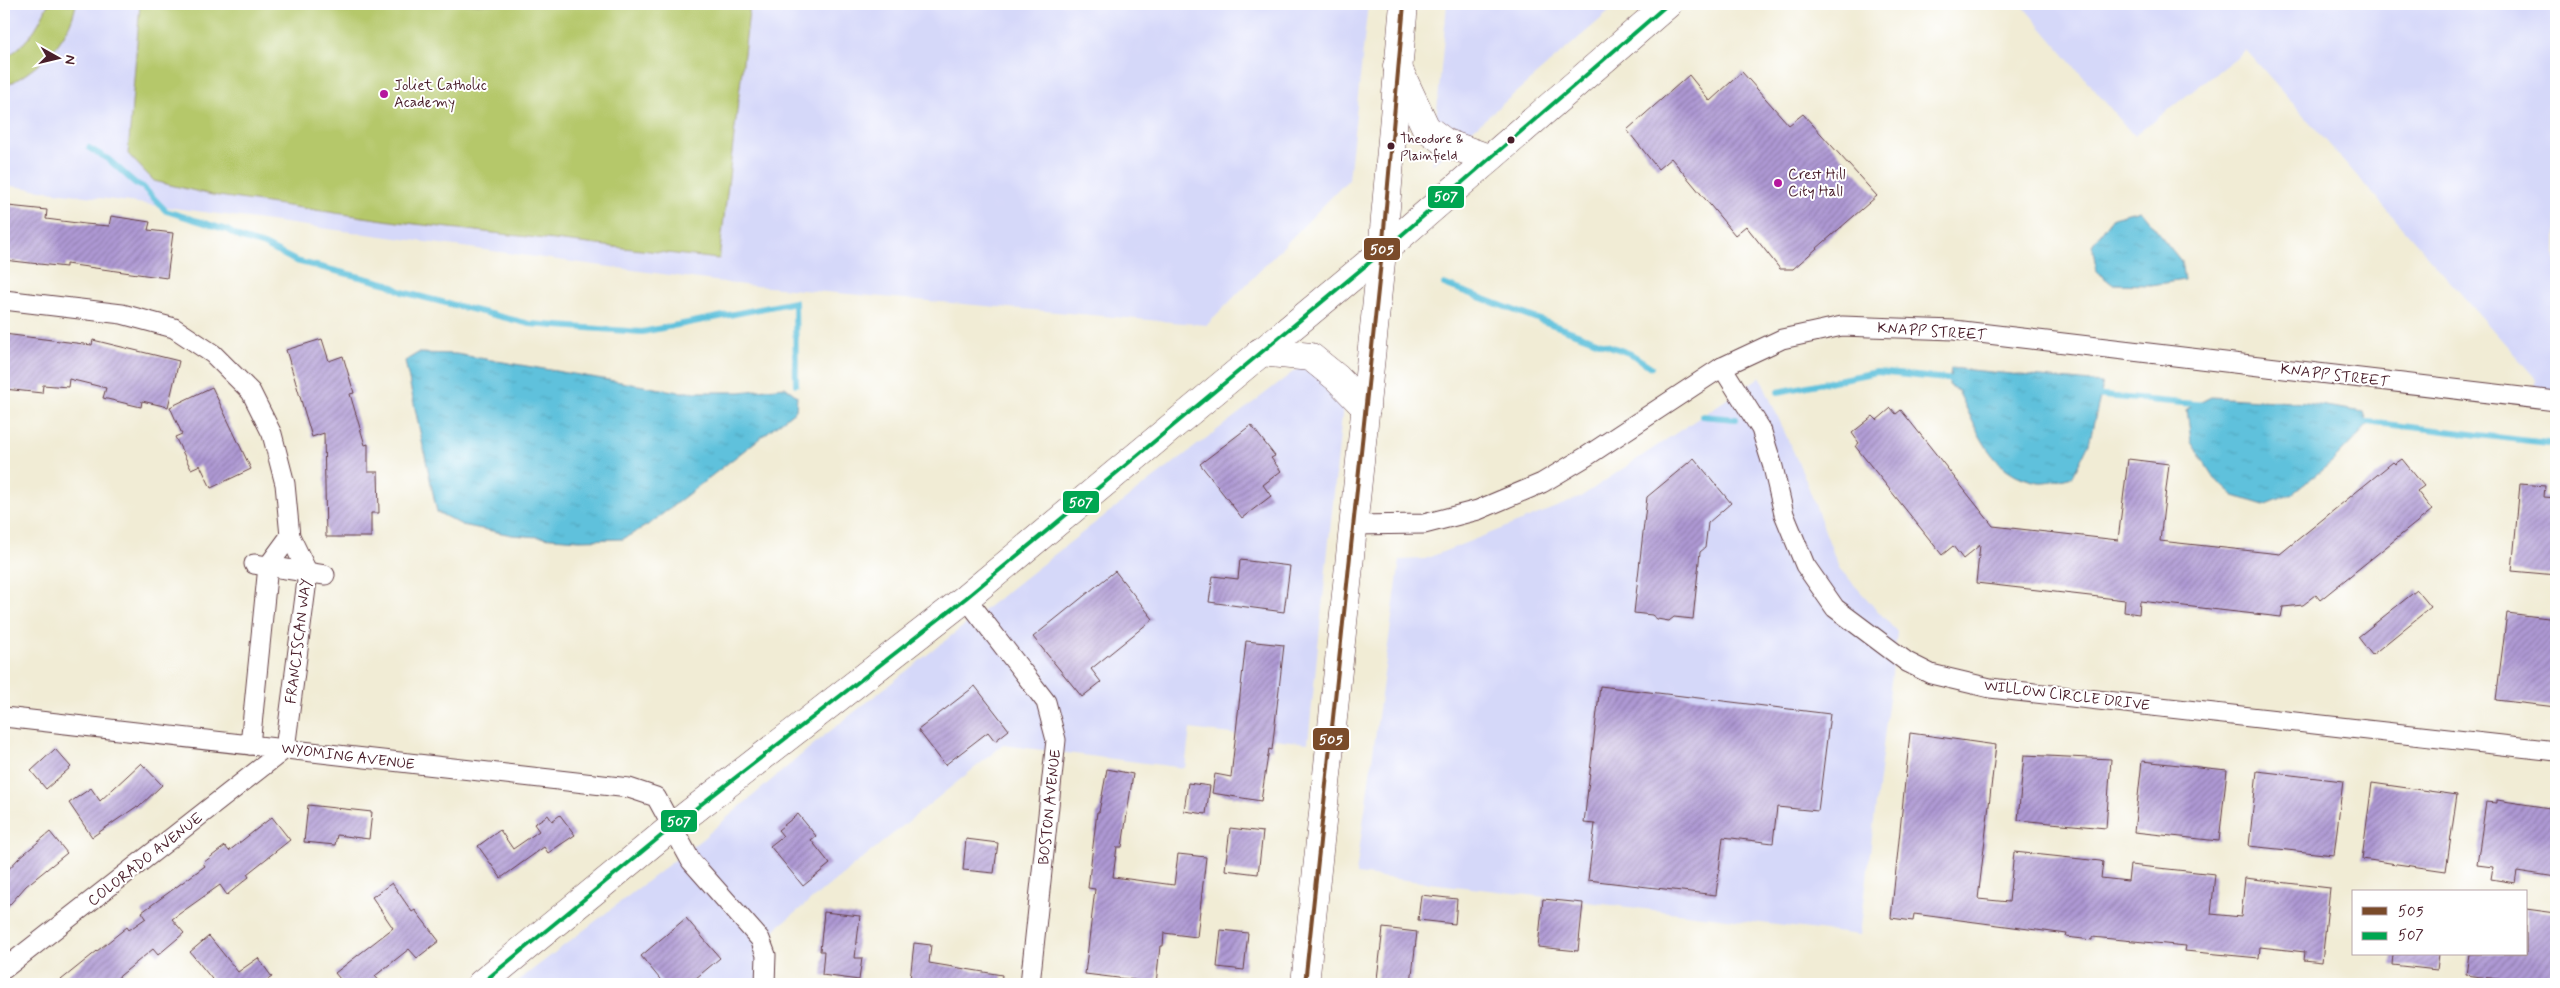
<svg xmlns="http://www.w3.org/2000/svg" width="2560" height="988" font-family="Mynerve,sans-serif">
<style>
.built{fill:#d5d8f9}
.garden{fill:#b5c86b;stroke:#80744b}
.water{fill:url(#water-ripples);stroke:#547084}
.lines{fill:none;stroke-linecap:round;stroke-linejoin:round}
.stream{stroke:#5ec1dc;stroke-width:6}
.building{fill:url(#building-hatch)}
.minor-casing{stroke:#633e44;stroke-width:21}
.secondary-casing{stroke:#633e44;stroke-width:29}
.primary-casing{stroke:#633e44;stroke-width:29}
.minor{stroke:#fff;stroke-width:19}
.secondary{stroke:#fff;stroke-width:28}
.primary{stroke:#fff;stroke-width:28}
.bus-1-casing{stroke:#fff;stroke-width:8}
.bus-2-casing{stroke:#fff;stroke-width:8}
.bus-1{stroke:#7a4b2a;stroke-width:4}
.bus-2{stroke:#00a651;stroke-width:4}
.poi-dot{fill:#b5179e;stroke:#fff;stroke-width:2}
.bus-dot{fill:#4a1f2b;stroke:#fff;stroke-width:2}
.labels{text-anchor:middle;stroke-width:4;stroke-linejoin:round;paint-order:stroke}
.bus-label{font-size:14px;fill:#4a1f2b;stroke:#fff;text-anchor:start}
.poi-label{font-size:15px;fill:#4a1f2b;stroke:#fff;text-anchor:start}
.street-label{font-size:15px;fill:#4a1f2b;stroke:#fff}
.line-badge{stroke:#fff;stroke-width:2}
.badge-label{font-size:14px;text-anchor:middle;font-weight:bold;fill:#fff}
</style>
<defs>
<pattern id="water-ripples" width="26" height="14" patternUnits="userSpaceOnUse" patternTransform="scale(1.25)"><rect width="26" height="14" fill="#5ec1dc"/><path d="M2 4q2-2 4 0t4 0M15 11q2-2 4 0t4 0" fill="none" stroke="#53a5bd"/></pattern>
<pattern id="building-hatch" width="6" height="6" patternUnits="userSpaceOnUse" patternTransform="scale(1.25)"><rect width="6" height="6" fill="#ae99d4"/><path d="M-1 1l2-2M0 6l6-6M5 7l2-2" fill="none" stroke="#907cac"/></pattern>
</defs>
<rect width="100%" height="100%" fill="#fff"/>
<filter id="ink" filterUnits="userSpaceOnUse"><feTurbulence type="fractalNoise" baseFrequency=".02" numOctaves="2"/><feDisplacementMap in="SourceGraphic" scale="10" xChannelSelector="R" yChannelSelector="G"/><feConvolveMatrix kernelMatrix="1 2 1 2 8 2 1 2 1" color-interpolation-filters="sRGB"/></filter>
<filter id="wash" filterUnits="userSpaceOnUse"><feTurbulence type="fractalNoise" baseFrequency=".0096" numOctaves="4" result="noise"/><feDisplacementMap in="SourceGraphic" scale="20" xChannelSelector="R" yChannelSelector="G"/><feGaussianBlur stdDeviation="1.12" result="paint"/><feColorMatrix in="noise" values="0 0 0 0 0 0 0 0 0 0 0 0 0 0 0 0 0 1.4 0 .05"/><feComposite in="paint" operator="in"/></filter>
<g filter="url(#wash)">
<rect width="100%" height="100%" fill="#f1ecd5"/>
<!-- built -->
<g class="built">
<polygon points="4,4 1368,4 1349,179 1207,325 744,285 4,185"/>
<polygon points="1447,4 1618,4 1432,165"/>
<polygon points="2021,4 2556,4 2556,395 2533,393 2537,380 2246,50 2134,136"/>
<polygon points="1305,363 1347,367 1308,743 1190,729 1185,768 1003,745 775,929 761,984 514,984 702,839 820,739 1087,529"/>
<polygon points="1760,377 1803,473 1839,568 1897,632 1860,935 1356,874 1400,560 1425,559 1579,498"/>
</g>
<!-- garden -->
<g class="garden">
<path d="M 48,4 L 76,4 C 69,43 37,70 4,87 L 4,59 C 26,45 38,28 48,4 Z"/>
<polygon points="140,4 750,4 719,259 398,222 212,195 154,181 128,154"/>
</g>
<!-- water -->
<g class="water">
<polygon points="2140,210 2181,261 2184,280 2151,285 2112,284 2097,272 2092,245 2113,217"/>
<polygon points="418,353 456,354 679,392 740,392 785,387 797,396 796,410 651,523 623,539 579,540 512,535 462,525 437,512 405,361"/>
<path d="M 1951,368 L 2101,383 L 2102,389 L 2089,443 L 2073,476 C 2063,478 2049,483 2039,482 C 1989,475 1978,429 1958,391 L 1949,385 Z"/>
<polygon points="2211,397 2306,403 2364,412 2368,425 2333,461 2292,494 2264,505 2234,496 2214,478 2191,442 2187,409"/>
</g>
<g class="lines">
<!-- stream -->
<g class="stream">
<polyline points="89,148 108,159 135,183 143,187 166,211 227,230 241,238 264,245 296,261 388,284 402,292 530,324 642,332 795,302 796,384"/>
<polyline points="1444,284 1631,354 1651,367"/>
<polyline points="1778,392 1877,372 1956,380"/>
<polyline points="2093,395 2205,405"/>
<polyline points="1702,416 1736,419"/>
<polyline points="2359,421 2556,444"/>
</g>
</g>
<g id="blocks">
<!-- building -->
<g class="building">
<polygon points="1742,72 1789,125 1803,114 1877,196 1793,269 1780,269 1746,226 1735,235 1671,158 1658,169 1627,130 1689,75 1710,101"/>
<polygon points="8,206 47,210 46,219 85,224 109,226 111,216 150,222 148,230 173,233 167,278 66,264 66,267 4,260 4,216 7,216"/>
<polygon points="4,334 92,345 93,340 179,361 168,407 142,401 141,407 103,398 106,388 69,379 68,387 43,385 42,393 4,389"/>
<polygon points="322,339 329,361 343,356 354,393 350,394 365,445 368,444 368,472 378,472 379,513 371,513 371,537 326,537 324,433 312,437 286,350"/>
<polygon points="212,387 251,469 211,488 200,465 191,469 175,437 182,434 170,407"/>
<polygon points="1891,408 1896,414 1901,410 1993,526 2118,540 2128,459 2169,464 2160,541 2280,554 2393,462 2395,464 2402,459 2424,486 2417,491 2432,510 2320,600 2316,595 2303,605 2283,607 2281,617 2140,601 2139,614 2124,612 2125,600 1976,583 1980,545 1963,559 1953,546 1942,555 1855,446 1859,443 1852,433 1873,416 1877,420"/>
<polygon points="1251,425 1275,456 1271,458 1281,471 1263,485 1271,496 1242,518 1200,464"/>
<polygon points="1694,458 1731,503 1708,523 1705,548 1700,552 1693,619 1674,617 1669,621 1657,619 1652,615 1634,613 1647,497"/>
<polygon points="2520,484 2545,486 2544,497 2556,498 2556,575 2512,571"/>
<polygon points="1240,560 1290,566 1284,612 1209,602 1213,576 1238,579"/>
<polygon points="1115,571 1153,619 1091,669 1101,682 1082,697 1033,637"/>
<polygon points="2417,590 2431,607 2372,655 2358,637"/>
<polygon points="2507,613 2556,619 2556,707 2496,700"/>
<polygon points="1246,641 1284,645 1272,750 1269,749 1261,801 1212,793 1215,774 1231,777"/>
<polygon points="975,686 1009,730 995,741 988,732 945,765 918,730"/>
<polygon points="1600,686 1830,714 1818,811 1777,807 1773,843 1723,837 1716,895 1588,880 1595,824 1584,823"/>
<polygon points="1910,733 1996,745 1978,899 2009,902 2014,852 2100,861 2103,862 2101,878 2128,881 2130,865 2215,874 2211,914 2241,917 2245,878 2330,888 2322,962 2304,960 2305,952 2260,947 2259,958 2185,951 2186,946 2092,937 2092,940 2066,937 2067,934 1914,914 1913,921 1891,918"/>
<polygon points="55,749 71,767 46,789 31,771"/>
<polygon points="2024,755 2111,759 2106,828 2018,820"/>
<polygon points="2142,761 2227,770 2219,841 2134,832"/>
<polygon points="141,763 162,785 138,808 136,807 92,837 69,803 91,788 100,801"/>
<polygon points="1107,769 1133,774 1122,847 1117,847 1113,877 1174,885 1178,854 1206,857 1197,937 1164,933 1163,946 1160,946 1156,984 1135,984 1135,980 1085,974 1095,889 1088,888 1097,812 1099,812"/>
<polygon points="2257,771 2343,781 2334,855 2249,846"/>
<polygon points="1188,783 1210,786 1206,814 1184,811"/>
<polygon points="2372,783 2457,795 2446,871 2362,859"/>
<polygon points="2497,800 2556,809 2556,877 2517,871 2515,883 2491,879 2493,867 2477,865 2486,802 2497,803"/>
<polygon points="308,805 372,812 369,839 337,835 335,845 304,842"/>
<polygon points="798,814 816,836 811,840 830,864 803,886 770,846 783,836 778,830"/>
<polygon points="548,815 552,821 560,815 575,835 548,853 544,847 501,878 478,846 500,830 513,849 539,831 534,824"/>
<polygon points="272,817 290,840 247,874 249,877 227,895 220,885 172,919 184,933 158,955 153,949 110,984 56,984 127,927 129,930 146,918 142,912 205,866 203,863 225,846 229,851"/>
<polygon points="1230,828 1263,832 1258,874 1225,870"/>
<polygon points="50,832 67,853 26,886 4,911 4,874 19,858"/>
<polygon points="966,839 998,843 994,873 963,870"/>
<polygon points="392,883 412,912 415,910 439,941 417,958 409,949 375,976 382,984 344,984 335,973 393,928 372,897"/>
<polygon points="1421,895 1457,899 1455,924 1418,920"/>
<polygon points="1543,899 1583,903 1578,951 1538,947"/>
<polygon points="2526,909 2556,913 2556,954 2552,984 2535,984 2466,975 2469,954 2526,954"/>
<polygon points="824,912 860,916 855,958 862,958 859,980 822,975 824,951 820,951"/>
<polygon points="686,918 720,958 689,984 664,984 641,956"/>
<polygon points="1383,928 1417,932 1411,983 1377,979"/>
<polygon points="1221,930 1248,933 1244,970 1217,967"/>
<polygon points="209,936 238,972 258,958 272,977 261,984 216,984 190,952"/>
<polygon points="914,943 931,945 929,963 1002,975 1001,984 951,984 910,980"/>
<polygon points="2393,954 2439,954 2437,970 2392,965"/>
</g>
</g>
</g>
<g filter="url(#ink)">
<use href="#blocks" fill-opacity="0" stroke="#633e44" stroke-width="1"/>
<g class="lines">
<defs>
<g id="minor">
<polyline points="4,300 122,314 174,328 213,354 251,392 272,434 285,484 290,536 308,573 285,749 4,969"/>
<polyline points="1722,367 1761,429 1773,467 1784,514 1805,565 1835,608 1907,662 1931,674 1990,688 2556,751"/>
<polyline points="1354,525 1424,524 1478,510 1542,483 1587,456 1722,367 1782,339 1842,326 1954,330 2556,401"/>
<polyline points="254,564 325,575"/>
<polyline points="966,598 1046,702 1056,740 1030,984"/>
<polyline points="4,717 629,788 656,797 691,861 760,939 766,955 765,984"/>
<polyline points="250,745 268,566 290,536"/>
</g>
<polyline id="secondary" points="1305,984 1382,252 1404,4"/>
<g id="primary">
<polyline points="1397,66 1426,128 1446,143 1488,158"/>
<polyline points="1260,352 1311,357 1337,378 1366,408"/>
<polyline points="481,984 672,827 966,598 1382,252 1668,4"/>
</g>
</defs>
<!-- minor casing -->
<use href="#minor" class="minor-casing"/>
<!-- secondary casing -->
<use href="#secondary" class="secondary-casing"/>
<!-- primary casing -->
<use href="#primary" class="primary-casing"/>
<!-- minor -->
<use href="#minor" class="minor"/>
<!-- secondary -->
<use href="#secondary" class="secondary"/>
<!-- primary -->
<use href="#primary" class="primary"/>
<defs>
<polyline id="bus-1" points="1305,984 1382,252 1404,4"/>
<polyline id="bus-2" points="481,984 672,827 966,598 1382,252 1668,4"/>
</defs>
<!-- bus-1 casing -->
<use href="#bus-1" class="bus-1-casing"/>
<!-- bus-2 casing -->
<use href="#bus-2" class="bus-2-casing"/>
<!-- bus-1 -->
<use href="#bus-1" class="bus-1"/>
<!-- bus-2 -->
<use href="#bus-2" class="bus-2"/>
</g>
</g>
<!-- markers -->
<g class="poi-dot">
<circle cx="384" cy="94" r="5"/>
<circle cx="1778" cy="183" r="5"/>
</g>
<g class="bus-dot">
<circle cx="1511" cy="140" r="4.5"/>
<circle cx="1391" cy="146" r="4.5"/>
</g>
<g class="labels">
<!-- bus labels -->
<g class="bus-label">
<text x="1400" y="143">Theodore &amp;<tspan x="1400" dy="17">Plainfield</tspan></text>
</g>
<!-- poi labels -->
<g class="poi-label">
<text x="394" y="90">Joliet Catholic<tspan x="394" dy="17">Academy</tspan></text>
<text x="1788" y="179">Crest Hill<tspan x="1788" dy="17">City Hall</tspan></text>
</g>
<!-- street labels -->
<g class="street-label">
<text transform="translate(1932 331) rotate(4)" y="5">KNAPP STREET</text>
<text transform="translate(2335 375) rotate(7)" y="5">KNAPP STREET</text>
<text transform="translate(298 641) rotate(-83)" y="5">FRANCISCAN WAY</text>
<text transform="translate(2067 695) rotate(7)" y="5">WILLOW CIRCLE DRIVE</text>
<text transform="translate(348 756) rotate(7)" y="5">WYOMING AVENUE</text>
<text transform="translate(1049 807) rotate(-84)" y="5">BOSTON AVENUE</text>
<text transform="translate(145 859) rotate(-38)" y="5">COLORADO AVENUE</text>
</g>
</g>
<g class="line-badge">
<rect x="1427" y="185" width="38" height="24" rx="5" fill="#00a651"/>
<rect x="1363" y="237" width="38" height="24" rx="5" fill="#7a4b2a"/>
<rect x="1062" y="490" width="38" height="24" rx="5" fill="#00a651"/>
<rect x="1312" y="727" width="38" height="24" rx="5" fill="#7a4b2a"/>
<rect x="660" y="809" width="38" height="24" rx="5" fill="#00a651"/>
</g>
<g class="badge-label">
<text x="1446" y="201">507</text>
<text x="1382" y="254">505</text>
<text x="1081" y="507">507</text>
<text x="1331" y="744">505</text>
<text x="679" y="826">507</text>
</g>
<!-- margin -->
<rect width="2560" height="988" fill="none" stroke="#fff" stroke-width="20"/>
<!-- legend -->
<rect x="2352" y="890" width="175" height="65" fill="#ffffff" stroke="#b7a5aa"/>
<rect x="2362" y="907" width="25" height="8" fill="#7a4b2a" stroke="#b7a5aa"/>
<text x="2398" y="916" font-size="15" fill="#4a1f2b">505</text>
<rect x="2362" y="932" width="25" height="8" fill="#00a651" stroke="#b7a5aa"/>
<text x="2398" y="940" font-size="15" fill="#4a1f2b">507</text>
<!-- north arrow -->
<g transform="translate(58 58) rotate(98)" stroke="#ffffff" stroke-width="4" paint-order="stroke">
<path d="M0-4L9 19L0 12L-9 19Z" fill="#4a1f2b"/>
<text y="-8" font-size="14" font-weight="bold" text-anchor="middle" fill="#4a1f2b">N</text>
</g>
</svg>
